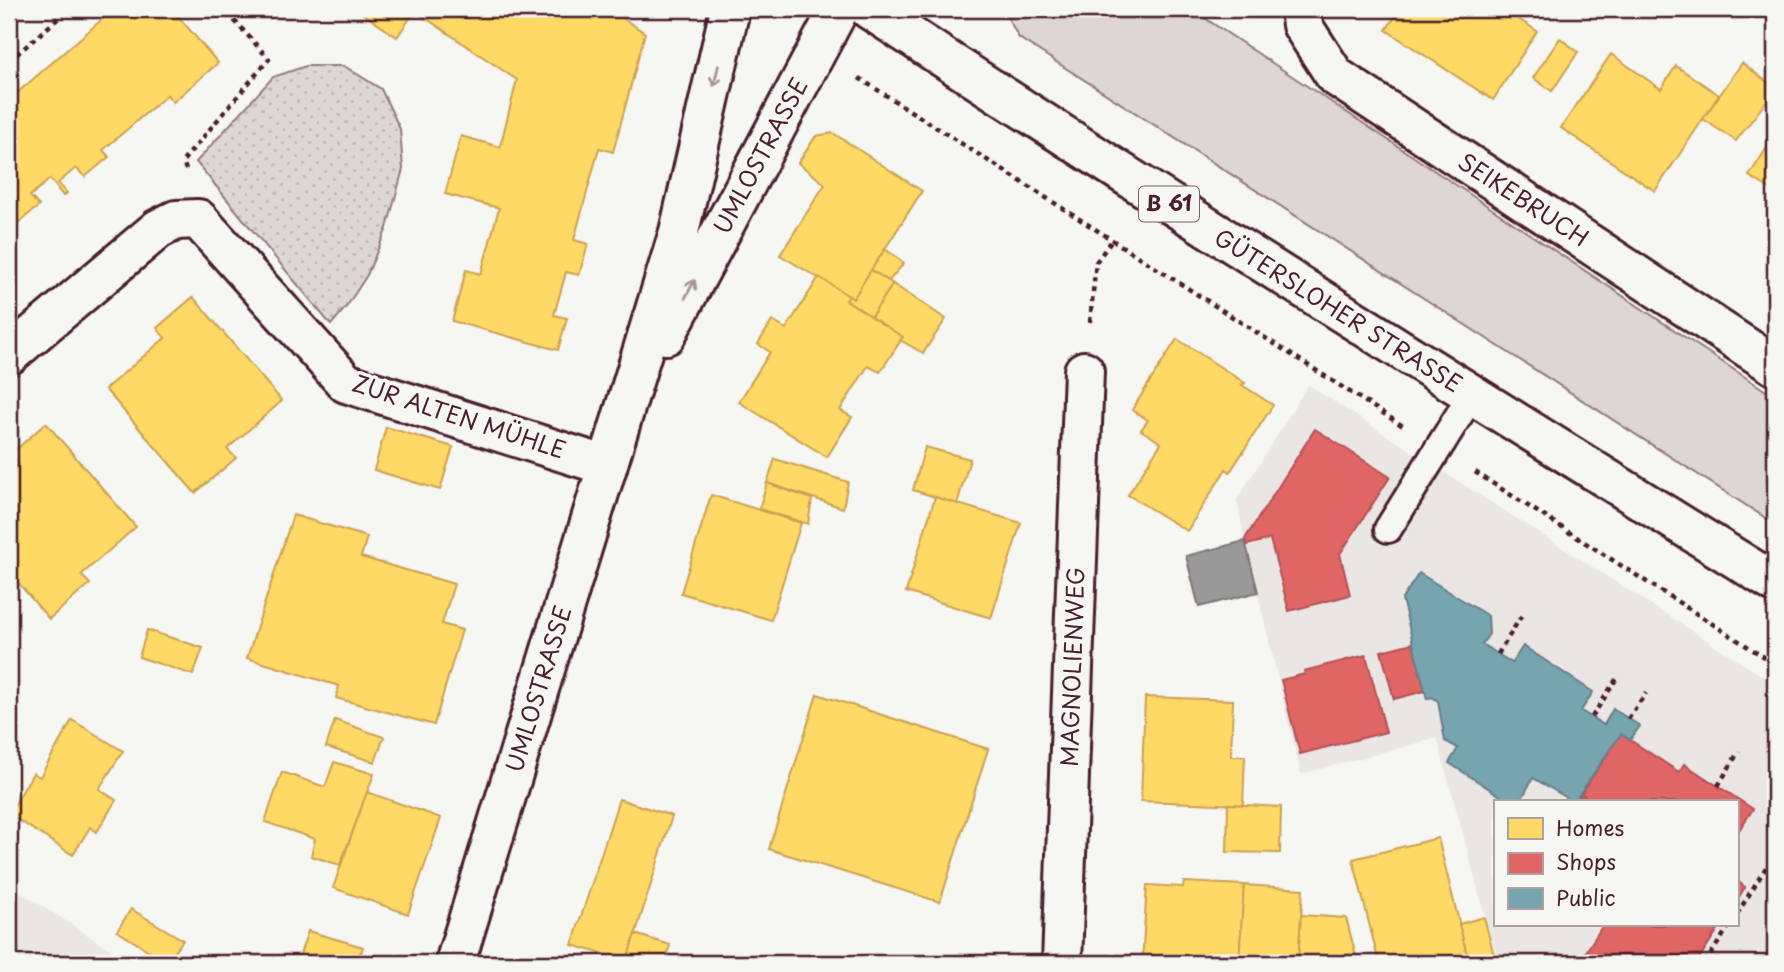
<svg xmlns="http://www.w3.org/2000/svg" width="1784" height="972" font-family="'Playpen Sans',sans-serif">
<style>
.built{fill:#e9e6e3;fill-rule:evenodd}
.green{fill:#ddd6d5;stroke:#947a80;stroke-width:2}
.park{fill:url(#park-dots);stroke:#947a80;stroke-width:2}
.homes{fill:#ffd966;stroke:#c9a154;stroke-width:2}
.shops{fill:#e06666;stroke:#b35154;stroke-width:2}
.public{fill:#76a5af;stroke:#697d87;stroke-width:2}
.industry{fill:#999;stroke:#817478;stroke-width:2}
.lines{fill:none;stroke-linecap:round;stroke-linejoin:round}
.lane-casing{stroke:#4a1f2b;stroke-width:32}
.street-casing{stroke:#4a1f2b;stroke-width:44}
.primary-casing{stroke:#4a1f2b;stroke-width:44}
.path{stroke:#4a1f2b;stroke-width:4.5;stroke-dasharray:5 5;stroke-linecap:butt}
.lane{stroke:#f6f6f2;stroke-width:26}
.street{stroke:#f6f6f2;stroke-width:38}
.primary{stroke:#f6f6f2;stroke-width:38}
.oneway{stroke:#a99598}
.labels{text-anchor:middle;stroke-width:7;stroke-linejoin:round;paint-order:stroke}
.shield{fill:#f6f6f2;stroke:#7e6067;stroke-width:2}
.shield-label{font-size:21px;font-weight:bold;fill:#4a1f2b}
.street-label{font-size:23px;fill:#4a1f2b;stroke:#f6f6f2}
</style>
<defs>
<pattern id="park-dots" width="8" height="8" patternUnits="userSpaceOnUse" patternTransform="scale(1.75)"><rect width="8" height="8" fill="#ddd6d5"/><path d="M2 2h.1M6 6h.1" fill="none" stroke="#bfb7b7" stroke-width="1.8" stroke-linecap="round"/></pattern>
</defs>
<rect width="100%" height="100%" fill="#f6f6f2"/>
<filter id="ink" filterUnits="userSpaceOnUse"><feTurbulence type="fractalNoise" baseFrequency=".0143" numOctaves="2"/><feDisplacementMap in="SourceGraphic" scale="14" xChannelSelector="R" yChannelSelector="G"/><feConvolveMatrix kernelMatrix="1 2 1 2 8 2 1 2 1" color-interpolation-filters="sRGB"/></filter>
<g filter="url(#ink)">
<!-- built -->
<g class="built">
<path d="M 1308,385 L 1775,684 L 1775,963 L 1498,963 L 1437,738 L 1301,774 L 1245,541 L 1237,500 ZM 1495,802 L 1737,802 L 1737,925 L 1495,925 Z"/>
<polygon points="9,884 11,886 119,955 112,963 9,963"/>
</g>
<!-- green -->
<polygon class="green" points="1003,9 1191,9 1775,397 1775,524 1019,38"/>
<!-- park -->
<polygon class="park" points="306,66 344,66 381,89 400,129 403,169 387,228 367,275 347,306 331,325 196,162 273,77"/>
<!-- homes -->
<g class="homes">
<polygon points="114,9 172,9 218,63 173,102 167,95 103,150 109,157 85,177 76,168 58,183 67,193 63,196 50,179 30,196 39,206 14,226 9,220 9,100"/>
<polygon points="356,9 609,9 645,33 613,152 599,148 574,240 588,244 579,275 566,272 554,315 567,318 558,350 452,321 466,270 481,274 499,208 445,194 461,136 500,147 517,80 415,11 397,37"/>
<polygon points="1400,9 1503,9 1537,31 1493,100 1386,30"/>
<polygon points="1560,38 1578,52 1552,91 1533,78"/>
<polygon points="1611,54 1661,89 1676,66 1719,95 1655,191 1561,128"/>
<polygon points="1742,63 1775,88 1775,90 1736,141 1703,119"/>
<polygon points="833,133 922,191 853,299 780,255 825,184 798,163 816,136"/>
<polygon points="1775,135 1775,192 1749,176"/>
<polygon points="885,249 904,263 889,281 871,270"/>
<polygon points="871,270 893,284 871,317 846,300 849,296 853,299"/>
<polygon points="819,277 849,296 846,300 903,337 880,372 868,366 840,410 852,417 827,457 739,402 770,352 758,344 772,321 786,329"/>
<polygon points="893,284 946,319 923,353 900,340 903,337 871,317"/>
<polygon points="193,297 282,401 227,449 236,458 195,493 105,389 165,338 157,328"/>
<polygon points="1177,339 1245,383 1242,385 1273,405 1230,472 1226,469 1187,531 1128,495 1161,443 1141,430 1148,420 1132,410"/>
<polygon points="46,423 136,527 81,575 90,584 49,619 9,572 9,473 19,464 11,454"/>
<polygon points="386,427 453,447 440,490 374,470"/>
<polygon points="925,447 970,459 957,504 913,490"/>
<polygon points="775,459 848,482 843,508 767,483"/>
<polygon points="767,483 812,499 808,524 759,509"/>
<polygon points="711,495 801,523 771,620 681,593"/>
<polygon points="935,497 1021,523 991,618 906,592"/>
<polygon points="293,515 367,537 361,557 454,584 442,624 462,630 434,725 336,698 339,686 247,658"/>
<polygon points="147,630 203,648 193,675 139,657"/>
<polygon points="817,694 988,749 940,902 769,849"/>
<polygon points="1145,697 1233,700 1231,756 1245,756 1243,805 1141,801"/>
<polygon points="72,720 123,751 99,789 116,800 97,832 90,827 73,855 9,814 33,773 40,777"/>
<polygon points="335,720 384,737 375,762 326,747"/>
<polygon points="334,762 374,774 340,865 311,856 315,839 265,822 282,772 325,787"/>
<polygon points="367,792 441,818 408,914 333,888"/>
<polygon points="619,799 672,816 627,961 572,945"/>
<polygon points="1228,804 1281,807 1280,853 1227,852"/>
<polygon points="1438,838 1468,958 1446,963 1379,963 1353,859"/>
<polygon points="1184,882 1244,885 1239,963 1142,963 1147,885 1183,887"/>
<polygon points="1244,885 1303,889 1298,963 1239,963"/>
<polygon points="131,909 183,940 167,962 117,931"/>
<polygon points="1301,915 1346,918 1358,963 1298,963"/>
<polygon points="1484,917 1496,963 1462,963 1461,959 1468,958 1459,924"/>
<polygon points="308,931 363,947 357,963 297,963"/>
<polygon points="635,934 670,945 665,963 626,963"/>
</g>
<!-- shops -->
<g class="shops">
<polygon points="1315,429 1390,477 1340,554 1350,595 1289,611 1270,539 1247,545 1245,539"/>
<polygon points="1413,643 1425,691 1394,699 1381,651"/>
<polygon points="1366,655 1386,732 1300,754 1281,680 1305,674 1304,671"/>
<polygon points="1621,734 1679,772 1684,764 1753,809 1737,833 1737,802 1594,802 1581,794"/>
<polygon points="1581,794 1594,802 1574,802"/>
<polygon points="1737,881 1745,887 1737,900"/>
<polygon points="1603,925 1721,925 1696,963 1584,963 1580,961"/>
<polygon points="360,953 388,963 357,963"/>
</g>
<!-- public -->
<polygon class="public" points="1419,573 1488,616 1489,634 1482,644 1512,663 1523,646 1593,692 1581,711 1604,725 1613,709 1640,726 1630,740 1621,734 1574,802 1533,778 1520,802 1510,802 1449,763 1458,748 1445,741 1438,701 1432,697 1427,699 1402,599"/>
<!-- industry -->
<polygon class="industry" points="1245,541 1258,592 1199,607 1186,556"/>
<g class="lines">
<defs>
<polyline id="lane" points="1388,529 1471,396"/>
<g id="street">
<polyline points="1300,9 1302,25 1335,76 1775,366"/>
<polyline points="666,335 839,9"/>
<polyline points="9,355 158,229 176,220 198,219 346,383 607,466"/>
<polyline points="455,963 679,232 730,9"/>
<polyline points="1062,963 1084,371"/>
</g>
<path id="primary" d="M 869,9 C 1168,205 1471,395 1775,583"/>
</defs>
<!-- lane casing -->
<use href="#lane" class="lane-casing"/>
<!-- street casing -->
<use href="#street" class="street-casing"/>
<!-- primary casing -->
<use href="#primary" class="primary-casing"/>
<!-- path -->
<g class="path">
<polyline points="9,61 69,9"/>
<polyline points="859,78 1403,426"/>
<polyline points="186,170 183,161 269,59 224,9"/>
<polyline points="1090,322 1096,262 1113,239"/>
<polyline points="1475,472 1775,664"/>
<polyline points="1498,654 1522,615"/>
<polyline points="1592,717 1619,675"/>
<polyline points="1628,719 1646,693"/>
<polyline points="1718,786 1739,751"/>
<polyline points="1737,914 1775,853"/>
<polyline points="1705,963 1730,925"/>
</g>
<!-- lane -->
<use href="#lane" class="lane"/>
<!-- street -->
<use href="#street" class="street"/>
<!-- primary -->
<use href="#primary" class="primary"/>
</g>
<!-- one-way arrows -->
<defs><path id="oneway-shaft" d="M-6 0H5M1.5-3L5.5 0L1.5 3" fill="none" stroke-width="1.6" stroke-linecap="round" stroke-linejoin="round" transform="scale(1.75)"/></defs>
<g class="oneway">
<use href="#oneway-shaft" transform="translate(716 76) rotate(103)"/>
<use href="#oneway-shaft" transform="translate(690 289) rotate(-62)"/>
</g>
</g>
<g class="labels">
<!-- shield labels -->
<rect class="shield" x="1139" y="186.5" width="60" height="35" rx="5"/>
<g class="shield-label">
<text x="1169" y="211">B 61</text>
</g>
<!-- street labels -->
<g class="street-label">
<text transform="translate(761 156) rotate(-62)" y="8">UMLOSTRASSE</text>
<text transform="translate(1523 200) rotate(33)" y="8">SEIKEBRUCH</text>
<text transform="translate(1338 311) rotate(32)" y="8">GÜTERSLOHER STRASSE</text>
<text transform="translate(459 417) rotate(18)" y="8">ZUR ALTEN MÜHLE</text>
<text transform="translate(1073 667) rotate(-88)" y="8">MAGNOLIENWEG</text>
<text transform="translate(539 689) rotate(-73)" y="8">UMLOSTRASSE</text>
</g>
</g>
<!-- margin -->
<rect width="1784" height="972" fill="none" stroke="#f6f6f2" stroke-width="35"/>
<rect x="18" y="18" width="1749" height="937" fill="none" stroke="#4a1f2b" stroke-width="2.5" filter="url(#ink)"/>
<!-- legend -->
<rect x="1494" y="800" width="245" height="126" fill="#f6f6f2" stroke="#b1a0a2" stroke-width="2"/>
<rect x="1508" y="818" width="35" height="21" fill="#ffd966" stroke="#b1a0a2" stroke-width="2"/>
<text x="1556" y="836" font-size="21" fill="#4a1f2b">Homes</text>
<rect x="1508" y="853" width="35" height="21" fill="#e06666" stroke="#b1a0a2" stroke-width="2"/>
<text x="1556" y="870" font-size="21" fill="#4a1f2b">Shops</text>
<rect x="1508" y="888" width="35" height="21" fill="#76a5af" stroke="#b1a0a2" stroke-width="2"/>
<text x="1556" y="906" font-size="21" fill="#4a1f2b">Public</text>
</svg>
